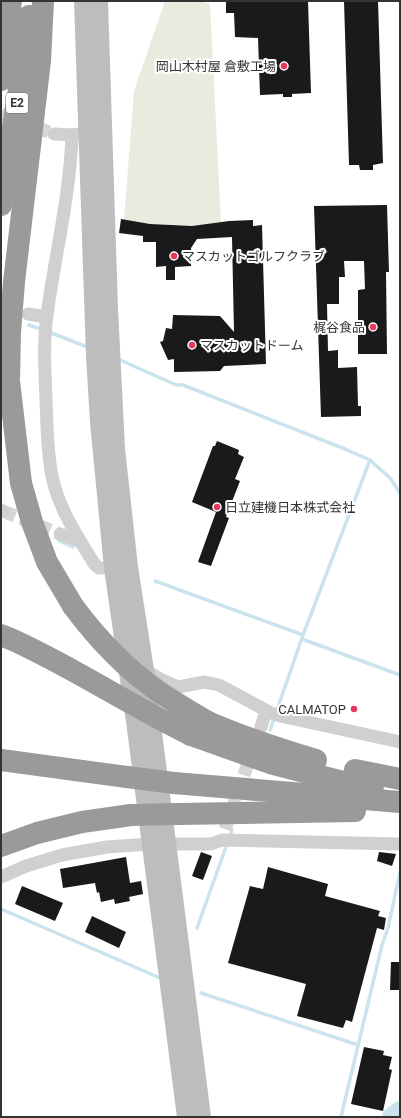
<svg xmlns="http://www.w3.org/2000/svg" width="401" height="1118" font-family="Roboto,'Noto Sans JP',sans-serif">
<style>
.green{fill:#e7ecde}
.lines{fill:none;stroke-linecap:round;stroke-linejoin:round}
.stream{stroke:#cbe3ec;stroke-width:3.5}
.river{stroke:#cbe3ec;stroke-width:20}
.building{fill:#1a1a1a}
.street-tunnel{stroke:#d6d6d6;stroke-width:13;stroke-dasharray:13 6;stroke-linecap:butt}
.street{stroke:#d0d0d0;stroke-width:13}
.secondary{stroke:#bdbdbd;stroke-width:18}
.highway{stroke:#9a9a9a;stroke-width:22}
.highway-bridge{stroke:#9a9a9a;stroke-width:22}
.poi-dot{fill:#e6385a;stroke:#fff;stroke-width:1.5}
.labels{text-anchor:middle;stroke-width:4;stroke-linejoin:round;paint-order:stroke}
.shield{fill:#fff;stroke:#707070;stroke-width:1}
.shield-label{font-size:12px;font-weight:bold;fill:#333}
.poi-label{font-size:13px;fill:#333;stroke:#fff;text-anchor:end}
</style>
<rect width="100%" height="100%" fill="#fff"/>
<!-- green -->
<polygon class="green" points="165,1 200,1 210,4 221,222 192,226 150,224 124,220 134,91"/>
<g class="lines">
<!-- stream -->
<g class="stream">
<polyline points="29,325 43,330"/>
<polyline points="49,332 90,348"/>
<polyline points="118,359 176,385 183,385 345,449 370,460 390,478 400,493"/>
<polyline points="59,541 73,547"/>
<polyline points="155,581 303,635"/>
<polyline points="302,639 400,675"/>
<polyline points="270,730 303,635 370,460"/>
<polyline points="229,838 232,830"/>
<polyline points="1,909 158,977"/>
<polyline points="197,928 227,844"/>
<polyline points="201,993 358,1045"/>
<polyline points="341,1117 382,945 388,928 400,872"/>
</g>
<!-- river -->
<polyline class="river" points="392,1117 400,1111"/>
</g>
<!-- building -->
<g class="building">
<polygon points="226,1 308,1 311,93 292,94 292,97 283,97 283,94 260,95 258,38 235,37 234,13 226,13"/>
<polygon points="344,1 378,1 383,163 373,165 373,170 360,170 359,165 349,165"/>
<polygon points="387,205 389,272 386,272 387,354 358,354 358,290 365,289 364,261 344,261 345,277 339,277 339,304 327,304 328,351 338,350 338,368 357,367 358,406 361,406 361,416 321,417 314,206"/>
<polygon points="121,219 150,224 192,226 229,221 253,220 253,226 262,225 266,364 224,366 220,371 174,372 174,359 168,360 160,342 163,341 166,328 172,329 173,315 220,316 234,332 232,237 197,239 191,248 191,266 175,267 175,280 166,280 166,266 156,267 156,242 143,242 143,236 119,233"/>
<polygon points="217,441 239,450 238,454 244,457 235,479 240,481 226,517 229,518 211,566 198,562 216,512 192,502 213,446 215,446"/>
<polygon points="201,852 212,856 203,880 192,876"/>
<polygon points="379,852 396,854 392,866 377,861"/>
<polygon points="126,857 130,883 141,881 143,894 129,897 130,901 115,904 114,899 101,902 99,892 97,893 95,883 63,888 60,869"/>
<polygon points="268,867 328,884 325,896 380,911 378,916 386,918 384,930 377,928 352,1022 346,1020 343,1028 297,1016 306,984 228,963 250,886 263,889"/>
<polygon points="22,886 63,903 55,921 15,904"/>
<polygon points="92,916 126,932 119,948 85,932"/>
<polygon points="391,962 400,962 400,990 390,990"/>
<polygon points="364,1047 384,1051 383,1055 392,1057 389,1069 392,1070 383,1111 351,1104"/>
</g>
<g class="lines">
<!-- street-tunnel -->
<g class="street-tunnel">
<polyline points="1,114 54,134"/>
<polyline points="3,511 60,534"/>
<polyline points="225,829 253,749"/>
</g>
<!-- street -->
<g class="street">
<path d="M 96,133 L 72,135 C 70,196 55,255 47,315 C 43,343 45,372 46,400 C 47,425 47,451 52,476 C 58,507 78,538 95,565 L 99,568 L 105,568 L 122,567"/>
<polyline points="54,134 72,135"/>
<polyline points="28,314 47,317"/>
<polyline points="1,510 3,511"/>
<polyline points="60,534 80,541"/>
<polyline points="147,671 162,680 178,687 204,682 219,685 269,712 280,716 400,742"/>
<polyline points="261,727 266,711"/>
<polyline points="1,877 26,866 62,855 107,847 150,844 211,844 222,840 400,844"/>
</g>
<!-- secondary -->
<g class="secondary">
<polyline points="83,1 95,356 99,422 113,568 135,721 186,1117"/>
<polyline points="99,1 109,309 116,449 129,567 145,670 202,1117"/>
</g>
<!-- highway -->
<g class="highway">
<polyline points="43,1 40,61 14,282 10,332 9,381 21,483 32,522 47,562 73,606"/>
<polyline points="1,80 11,1"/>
<polyline points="1,205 23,63 29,16"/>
<path d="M 208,722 C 243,737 279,749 316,760"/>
<polyline points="191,735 270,763 339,781 373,786"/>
<polyline points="1,760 127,777"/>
<polyline points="355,770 400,779"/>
<polyline points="174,783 400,802"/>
<polyline points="178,814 355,811"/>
<polyline points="1,846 37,833 82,822 131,815"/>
</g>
<!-- highway-bridge -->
<g class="highway-bridge">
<path d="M 73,606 C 96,637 123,666 155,689 C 171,701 190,711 208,722"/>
<path d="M 1,635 C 25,644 47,657 70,669 C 110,691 150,715 191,735"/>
<polyline points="127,777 174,783"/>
<polyline points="131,815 178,814"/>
</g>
</g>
<!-- markers -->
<g class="poi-dot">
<circle cx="284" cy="66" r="4"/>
<circle cx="174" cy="256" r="4"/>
<circle cx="373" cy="327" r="4"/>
<circle cx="192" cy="345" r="4"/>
<circle cx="217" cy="507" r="4"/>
<circle cx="354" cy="709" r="4"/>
</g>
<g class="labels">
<!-- shield labels -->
<rect class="shield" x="6" y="93" width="22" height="20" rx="3"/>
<g class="shield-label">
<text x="17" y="107">E2</text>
</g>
<!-- poi labels -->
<g class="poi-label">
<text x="276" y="71">岡山木村屋 倉敷工場</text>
<text x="182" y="261" text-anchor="start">マスカットゴルフクラブ</text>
<text x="365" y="332">梶谷食品</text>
<text x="200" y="350" text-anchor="start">マスカットドーム</text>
<text x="225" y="512" text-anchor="start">日立建機日本株式会社</text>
<text x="346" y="714">CALMATOP</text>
</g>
</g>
<!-- border -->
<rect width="401" height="1118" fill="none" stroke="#333333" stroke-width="4"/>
</svg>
